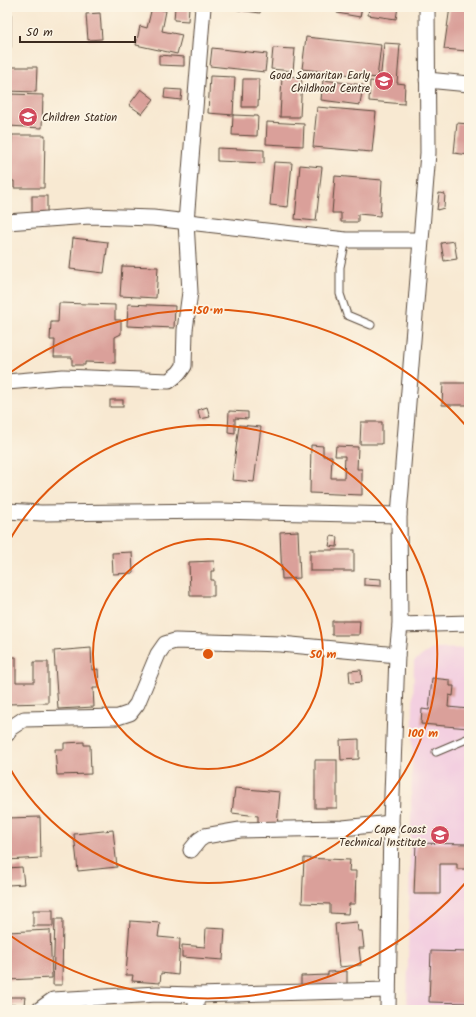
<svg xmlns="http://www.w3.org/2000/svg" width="476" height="1017" font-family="Kalam,sans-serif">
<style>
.built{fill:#f3cfe0}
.building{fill:#daa09a}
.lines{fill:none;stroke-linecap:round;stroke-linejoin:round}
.service-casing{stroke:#574739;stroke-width:9}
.minor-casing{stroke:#574739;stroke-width:17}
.service{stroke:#fff;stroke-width:7}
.minor{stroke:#fff;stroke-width:15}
.ring{fill:none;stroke:#df570d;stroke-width:2}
.labels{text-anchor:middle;stroke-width:3.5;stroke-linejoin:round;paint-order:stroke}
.poi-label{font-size:11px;fill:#3b2a1e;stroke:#fcf5e5;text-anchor:end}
.centre{fill:#df570d;stroke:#fcf5e5;stroke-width:2}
.ring-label{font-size:12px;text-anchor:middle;font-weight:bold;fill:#df570d;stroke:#fcf5e5;stroke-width:3.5;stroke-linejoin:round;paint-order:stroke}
</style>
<rect width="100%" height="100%" fill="#fcf5e5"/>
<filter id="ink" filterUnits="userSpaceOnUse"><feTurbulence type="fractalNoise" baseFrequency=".025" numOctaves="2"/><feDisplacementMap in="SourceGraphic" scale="8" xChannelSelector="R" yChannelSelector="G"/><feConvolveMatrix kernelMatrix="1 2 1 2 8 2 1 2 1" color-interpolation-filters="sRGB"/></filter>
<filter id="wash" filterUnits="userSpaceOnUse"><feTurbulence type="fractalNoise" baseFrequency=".012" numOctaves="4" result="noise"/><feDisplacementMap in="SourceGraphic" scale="16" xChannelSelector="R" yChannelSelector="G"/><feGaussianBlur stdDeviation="0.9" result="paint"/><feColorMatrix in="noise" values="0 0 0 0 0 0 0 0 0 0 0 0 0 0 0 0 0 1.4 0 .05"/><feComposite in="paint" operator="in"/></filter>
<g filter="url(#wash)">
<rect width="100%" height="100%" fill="#f8e9d2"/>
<!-- built -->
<polygon class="built" points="469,648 469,1010 407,1010 414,661 432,649"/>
<g id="blocks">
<!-- building -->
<g class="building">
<rect x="7" y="7" width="4" height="40"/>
<polygon points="152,7 166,11 162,31 182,35 177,54 136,45 140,26 147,28"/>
<polygon points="175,7 189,7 188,21 174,20"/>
<polygon points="226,7 261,7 260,13 226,8"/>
<polygon points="338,7 362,7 360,17 337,13"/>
<polygon points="369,7 398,7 396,19 368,15"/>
<polygon points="450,7 469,7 469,35 467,51 444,49"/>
<polygon points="100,13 102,39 88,40 86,14"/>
<polygon points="306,37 381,45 377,78 302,69"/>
<polygon points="384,43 400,44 397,83 405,84 404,104 369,101 370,81 380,82"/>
<polygon points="212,48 267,54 265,72 210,66"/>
<polygon points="273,48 295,49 293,71 271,69"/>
<polygon points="159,55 184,57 184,66 159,65"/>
<polygon points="7,67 37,67 36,92 7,91"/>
<polygon points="210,76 235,77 233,115 258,116 257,136 232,135 233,115 208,113"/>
<polygon points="282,76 302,77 300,117 280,117"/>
<polygon points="243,79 259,79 258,107 242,107"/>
<polygon points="323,80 363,85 360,105 321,100"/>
<polygon points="141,89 154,99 142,114 129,105"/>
<polygon points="165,89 182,90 181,100 164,98"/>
<polygon points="11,94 43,95 42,128 9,126"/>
<polygon points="317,107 376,112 372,152 313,147"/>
<polygon points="267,122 304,124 303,146 266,144"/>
<polygon points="457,123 469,124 469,155 454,153"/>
<polygon points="12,135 45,135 44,188 14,188 14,181 7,180 7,156 11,156"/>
<polygon points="217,148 264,150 264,163 217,161"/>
<polygon points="274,162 292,163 288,207 270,205"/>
<polygon points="300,165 322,167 316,221 295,219"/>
<polygon points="335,176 382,180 380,216 358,214 358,222 341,222 341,213 332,213"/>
<polygon points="439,193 445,194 444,208 437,210"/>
<rect x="32" y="196" width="15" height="19"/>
<polygon points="73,238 108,242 104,273 70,269"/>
<polygon points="454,241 457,259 444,261 441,243"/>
<polygon points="122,266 158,267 156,298 120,296"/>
<polygon points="59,303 115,305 115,320 121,320 121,334 115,337 115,363 85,362 85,365 72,365 72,357 54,357 55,340 50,340 51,322 58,322"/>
<polygon points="128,304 175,306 174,328 127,326"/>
<polygon points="443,383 469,383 469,405 442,405"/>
<rect x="110" y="400" width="13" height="7"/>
<polygon points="207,407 210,417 200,419 198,410"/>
<polygon points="229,411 248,412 248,419 235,418 235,433 228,432"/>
<polygon points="361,422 382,422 382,444 360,444"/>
<polygon points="239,425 261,427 254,482 232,480"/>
<polygon points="311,445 323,446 323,456 332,456 331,478 344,478 345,456 335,456 336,446 358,447 357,469 362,469 362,495 310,493"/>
<polygon points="298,531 300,578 282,579 280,532"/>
<polygon points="331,536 338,537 337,547 329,546"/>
<rect x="310" y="550" width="44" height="21"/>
<polygon points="132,552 133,573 113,574 112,553"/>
<polygon points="214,561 215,571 211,571 211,580 214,580 214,596 190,596 189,562"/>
<polygon points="364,578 381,579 381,586 364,585"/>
<polygon points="332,621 360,621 359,635 332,635"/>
<polygon points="91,648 92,670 98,669 99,688 93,688 94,707 58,709 54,651"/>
<polygon points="7,657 16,657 16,682 34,682 34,662 48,662 48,703 7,704"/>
<polygon points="361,670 362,682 350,683 349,671"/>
<polygon points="432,678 450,680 450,686 454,686 453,696 449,695 448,707 469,709 469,728 421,724 422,709 429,710"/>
<polygon points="359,739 359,759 341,760 340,740"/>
<polygon points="84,742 84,745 90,745 91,774 57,775 55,749 64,749 64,743"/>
<rect x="315" y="760" width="22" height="48"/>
<polygon points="235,788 280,792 277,826 258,824 258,816 232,813"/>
<polygon points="40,817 41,858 7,860 7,818"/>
<polygon points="113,830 117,867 78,871 74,834"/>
<polygon points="416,843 469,844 469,869 457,869 457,864 440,864 440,894 414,894"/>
<polygon points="304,858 350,860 349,871 356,871 355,904 349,904 348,914 330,913 330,904 302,903"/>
<polygon points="22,867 24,884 8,885 7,868"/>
<rect x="33" y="910" width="20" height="16"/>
<polygon points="55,919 63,919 62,985 53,985"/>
<polygon points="130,921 160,923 158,937 180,939 178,975 161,973 160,983 132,981 133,975 126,975"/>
<polygon points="357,922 358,931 362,931 364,948 359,948 361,965 339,967 335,924"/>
<polygon points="206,928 225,929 223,960 182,957 182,945 205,947"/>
<polygon points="50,930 52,978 7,980 7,932"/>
<polygon points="431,951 469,952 469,1003 429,1002"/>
<polygon points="347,971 347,985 301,986 301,976 328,975 328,972"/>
<polygon points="9,997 25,997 24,1005 9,1005"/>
</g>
</g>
</g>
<g filter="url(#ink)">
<use href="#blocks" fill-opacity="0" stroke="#574739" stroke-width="1"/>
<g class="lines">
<defs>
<g id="service">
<polyline points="346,240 340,267 340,294 347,315 371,325"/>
<polyline points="436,752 469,738"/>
</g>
<g id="minor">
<polyline points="427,80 469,84"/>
<polyline points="7,222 89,216 153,218 346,240 420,240"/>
<polyline points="7,382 63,377 169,381 179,373 184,366 185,330 190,292 186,222 203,7"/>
<polyline points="7,511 41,513 218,511 399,515"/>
<polyline points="400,625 469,623"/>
<polyline points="7,734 9,729 24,719 118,717 130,713 137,704 158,654 165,644 175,641 281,644 397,655"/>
<polyline points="191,850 199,840 205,836 240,830 343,828 391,823"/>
<polyline points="39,1010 53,1000 157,994 196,995 388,990"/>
<polyline points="196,1010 196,995"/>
<polyline points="388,1010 391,823 397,655 400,625 399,515 428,153 427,7"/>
</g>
</defs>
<!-- service casing -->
<use href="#service" class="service-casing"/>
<!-- minor casing -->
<use href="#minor" class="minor-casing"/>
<!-- service -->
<use href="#service" class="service"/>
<!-- minor -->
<use href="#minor" class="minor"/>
</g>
</g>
<!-- distance rings -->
<g class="ring">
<circle cx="208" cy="654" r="115"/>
<path d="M8 543A229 229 0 1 1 8 765"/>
<path d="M468 880A344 344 0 0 1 8 934M8 374A344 344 0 0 1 468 428"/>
</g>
<!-- icons -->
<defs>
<symbol id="school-disc" viewBox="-11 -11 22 22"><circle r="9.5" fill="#d1495b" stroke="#fcf5e5"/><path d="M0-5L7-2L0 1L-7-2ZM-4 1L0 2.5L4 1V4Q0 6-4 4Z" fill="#fff"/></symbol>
</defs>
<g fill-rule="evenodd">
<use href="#school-disc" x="373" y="70" width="22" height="22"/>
<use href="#school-disc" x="17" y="106" width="22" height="22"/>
<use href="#school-disc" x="429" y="824" width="22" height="22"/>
</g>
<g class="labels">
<!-- poi labels -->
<g class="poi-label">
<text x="370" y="79">Good Samaritan Early<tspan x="370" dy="13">Childhood Centre</tspan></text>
<text x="42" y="121" text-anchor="start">Children Station</text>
<text x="426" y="833">Cape Coast<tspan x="426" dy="13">Technical Institute</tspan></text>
</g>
</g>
<circle cx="208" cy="654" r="6" class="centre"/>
<g class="ring-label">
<text x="208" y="314">150 m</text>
<text x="323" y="658">50 m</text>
<text x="423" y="737">100 m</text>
</g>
<!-- margin -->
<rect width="476" height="1017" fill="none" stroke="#fcf5e5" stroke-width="24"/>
<!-- scale -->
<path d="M20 36v6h115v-6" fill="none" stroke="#3b2a1e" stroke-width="2"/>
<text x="26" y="36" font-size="12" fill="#3b2a1e" stroke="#fcf5e5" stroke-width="3" paint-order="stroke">50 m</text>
</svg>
